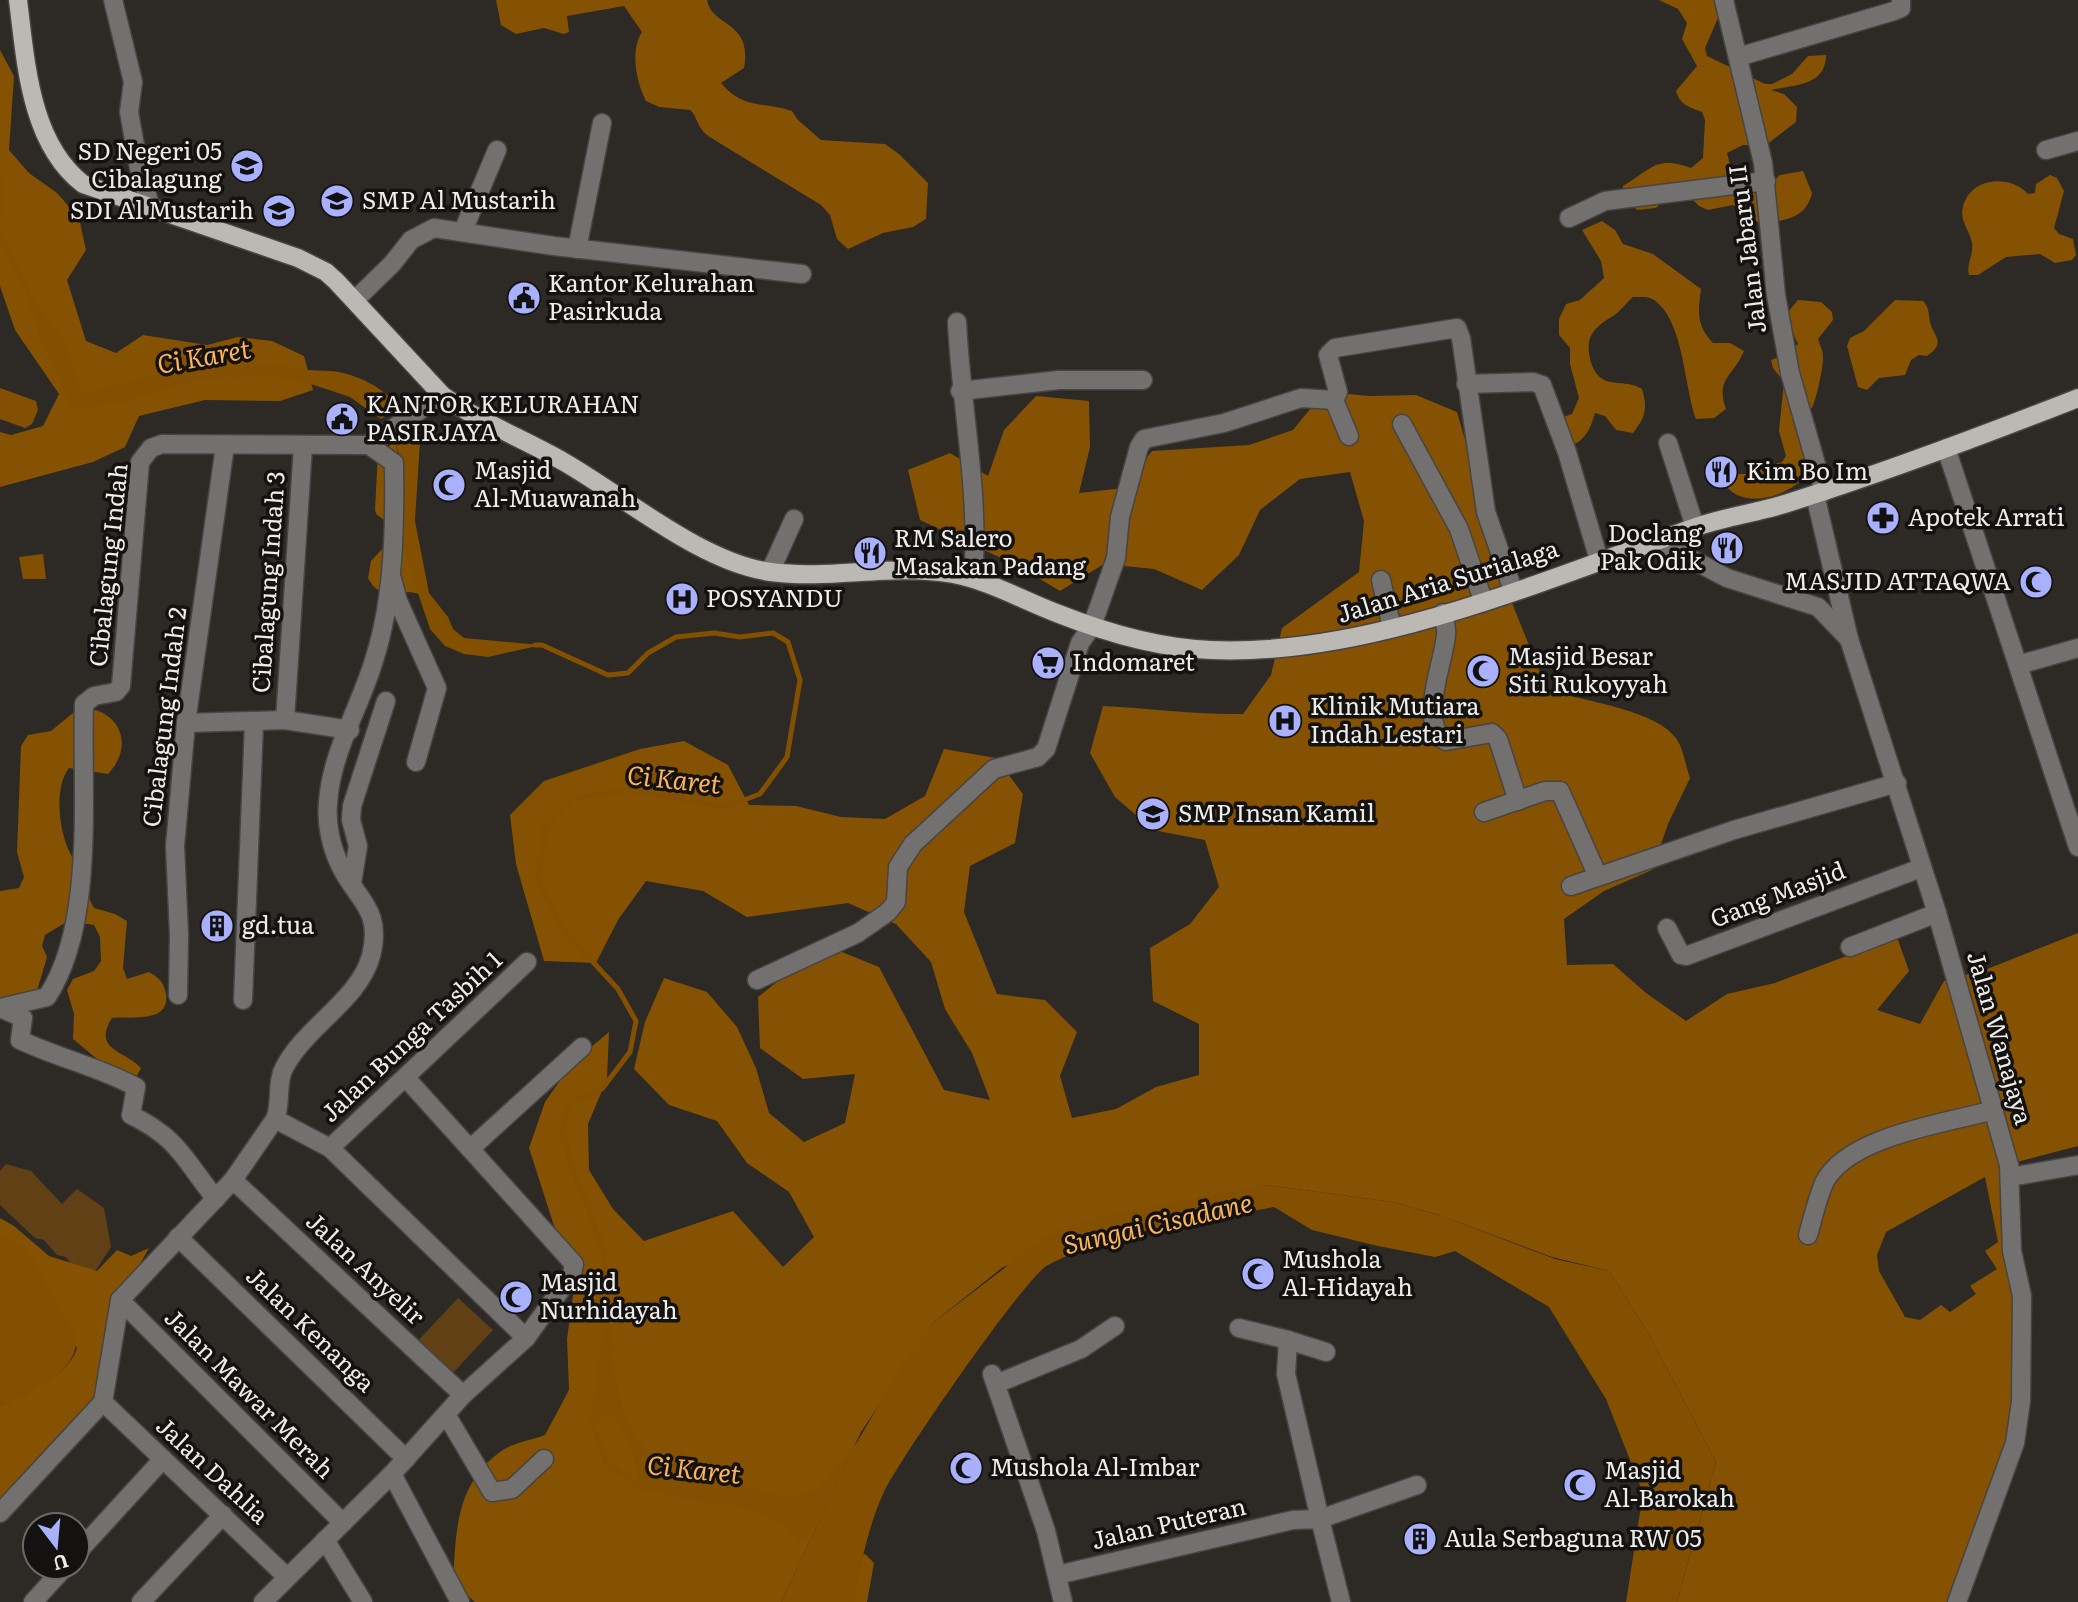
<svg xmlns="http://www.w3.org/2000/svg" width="2078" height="1602" font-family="Literata,serif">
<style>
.green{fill:#614016}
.forest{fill:#845202;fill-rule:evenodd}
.water{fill:#825000}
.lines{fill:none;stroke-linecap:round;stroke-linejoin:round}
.stream{stroke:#825000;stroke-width:5}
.minor-casing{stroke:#484441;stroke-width:21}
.major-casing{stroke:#484441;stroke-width:21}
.minor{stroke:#73716f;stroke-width:18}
.major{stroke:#bcb8b4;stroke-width:18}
.labels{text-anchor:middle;stroke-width:7;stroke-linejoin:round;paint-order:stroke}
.poi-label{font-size:24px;fill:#efedea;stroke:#141210;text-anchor:start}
.street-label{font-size:24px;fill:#efedea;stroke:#141210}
.water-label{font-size:26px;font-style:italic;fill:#fcb45b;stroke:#141210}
</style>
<rect width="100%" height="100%" fill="#2d2925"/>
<!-- green -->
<g class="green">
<polygon points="6,1164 31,1171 62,1204 77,1189 104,1208 111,1247 96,1270 86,1273 73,1266 66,1257 57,1255 44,1240 35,1238 0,1205 0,1171"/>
<polygon points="458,1298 493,1330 450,1376 415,1344"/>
</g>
<!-- forest -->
<g class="forest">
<path d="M 496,0 L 707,0 C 711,27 753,20 744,68 L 721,83 C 744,110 762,101 792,111 L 798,120 L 821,140 L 885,144 L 899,154 L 928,183 L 926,219 L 913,227 L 883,233 L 848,249 L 837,239 L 830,215 L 821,205 L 708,136 C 696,126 697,115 690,110 L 659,107 L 646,101 C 636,82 630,50 642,32 L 624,6 L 567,16 L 569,32 L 564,34 L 544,28 L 516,34 L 501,25 Z"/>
<path d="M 1659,0 L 1715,0 L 1718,18 L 1705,48 L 1707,56 L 1765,84 L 1772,84 L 1792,74 L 1808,56 L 1826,55 C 1826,86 1794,85 1771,90 L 1784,94 L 1797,107 L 1796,122 L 1766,145 L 1743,145 L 1727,153 L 1731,169 L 1740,182 L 1768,186 L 1780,175 L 1803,171 L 1812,193 C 1806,221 1779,222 1755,222 L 1733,205 L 1708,210 L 1699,206 L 1687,194 L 1663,201 L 1656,208 L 1637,210 L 1623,196 L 1623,186 C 1651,169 1657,155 1691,168 L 1703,158 L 1705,120 L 1702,112 C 1689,107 1680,105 1676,91 L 1697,66 L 1682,39 L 1687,23 L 1678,9 Z"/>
<polygon points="0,50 14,76 9,150 29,173 57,193 79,218 86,250 67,280 86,341 116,353 143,335 207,345 238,337 272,341 304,356 313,390 280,401 205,400 139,416 125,447 93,462 0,487 0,432 11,435 43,426 59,394 15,330 0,286"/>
<path d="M 2050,175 L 2057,178 L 2064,191 L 2054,228 L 2059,234 L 2073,239 L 2076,255 L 2072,260 L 2055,263 L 2040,254 L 2006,257 L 1978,275 L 1969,275 C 1966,263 1974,255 1972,243 C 1970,231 1959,220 1963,207 C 1970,177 2010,174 2028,194 L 2035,193 L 2036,184 Z"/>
<path d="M 1602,221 L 1615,230 L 1623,244 L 1653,254 L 1701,289 C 1698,312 1696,325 1713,343 L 1730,343 L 1744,351 C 1734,376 1715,378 1726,409 L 1714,418 L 1696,419 C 1684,386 1684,321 1654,300 C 1649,296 1640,297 1633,297 C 1626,303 1620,312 1613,316 C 1595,327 1585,335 1590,359 C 1591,365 1596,375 1601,378 C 1611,386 1627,380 1642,389 C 1648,408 1645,418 1633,433 L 1616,430 L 1605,416 L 1595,413 C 1590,430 1585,441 1568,447 L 1557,419 L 1572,414 L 1579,398 L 1570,364 L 1570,348 L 1559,335 L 1559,319 L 1566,304 L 1580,300 L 1604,278 L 1601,261 L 1582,230 Z"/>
<path d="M 1798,300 L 1821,302 L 1832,312 L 1833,320 L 1818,339 C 1820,345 1823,351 1823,356 C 1824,365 1816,401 1812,408 L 1804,411 L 1809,472 C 1793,495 1746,511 1726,486 L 1728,478 L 1735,474 L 1756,474 L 1762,468 L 1782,462 L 1786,456 L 1779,431 L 1784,382 L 1773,368 L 1771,360 L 1786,354 L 1798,344 L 1791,329 L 1788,312 Z"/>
<path d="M 1895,300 L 1923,301 C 1930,309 1928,313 1930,322 C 1934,338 1947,342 1927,356 L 1919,355 L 1911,360 L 1905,375 L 1879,378 L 1867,390 L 1858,387 L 1847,346 L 1850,338 L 1864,331 Z"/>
<path d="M 1324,392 L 1370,396 L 1416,395 L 1457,412 L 1512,603 L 1547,690 C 1580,700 1655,710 1675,737 C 1683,746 1686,767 1690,778 L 1668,824 L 1652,870 L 1604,891 L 1564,919 L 1567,965 L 1613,964 L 1646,993 L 1686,1021 L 1727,994 L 1775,983 L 1897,937 L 1909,971 L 1877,1010 L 1920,1024 L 1944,981 L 1987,969 L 2078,933 L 2078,1146 L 2017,1162 L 2022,1296 L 2015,1443 L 1957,1602 L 1677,1602 L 1716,1462 L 1649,1334 L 1609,1271 L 1552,1257 L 1439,1215 L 1393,1202 L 1266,1185 L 1003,1267 L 934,1322 L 861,1432 L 781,1602 L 475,1602 L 453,1583 C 456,1533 455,1485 500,1452 C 511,1443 532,1440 545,1435 L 569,1390 L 567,1339 L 574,1288 L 529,1148 L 545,1102 L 573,1062 L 609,1032 L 607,1079 L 588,1124 L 589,1170 L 613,1209 L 644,1241 L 733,1211 L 783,1267 L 814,1237 L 789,1192 L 747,1163 L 717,1121 L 669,1105 L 634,1069 L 645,1022 L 664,978 L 707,992 L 737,1027 L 756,1068 L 769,1113 L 804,1142 L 845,1123 L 855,1074 L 803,1079 L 760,1048 L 758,997 L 796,967 L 837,950 L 879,967 L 944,1090 L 990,1100 L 972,1053 L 945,1009 L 931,962 L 896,924 L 848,903 L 747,917 L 703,891 L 646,881 L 618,920 L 596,963 L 544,961 L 516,864 L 510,815 L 544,781 L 640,749 L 684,741 L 728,765 L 749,805 L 796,806 L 841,817 L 885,819 L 925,796 L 944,749 L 996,758 L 1023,794 L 1015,843 L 970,866 L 964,912 L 997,994 L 1045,1000 L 1077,1032 L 1060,1076 L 1072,1118 L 1116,1109 L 1156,1087 L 1199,1075 L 1199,1024 L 1153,1001 L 1150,948 L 1190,924 L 1219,887 L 1205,840 L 1153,830 L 1115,797 L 1090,753 L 1103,706 C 1150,708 1195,715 1243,714 L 1271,675 L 1282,628 L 1359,572 L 1364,521 L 1350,472 L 1300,479 L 1260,510 L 1239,555 L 1202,590 L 1154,569 L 1104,564 L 1060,591 L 1016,565 L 920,520 L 908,470 L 950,453 L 988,476 L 1004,430 L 1036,396 L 1089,401 L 1090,447 L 1079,493 L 1124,488 L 1152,451 L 1249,445 L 1293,430 ZM 1985,1177 L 1998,1242 L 1985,1251 L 1997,1269 L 1970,1286 L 1976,1294 L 1950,1312 L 1941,1305 L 1920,1320 L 1905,1317 L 1879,1271 L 1877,1255 L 1886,1232 Z"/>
<path d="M 395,442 C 410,491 401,545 419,594 C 402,587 381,604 368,578 L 371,561 L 388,543 L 388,523 L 376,514 L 375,509 L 378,453 Z"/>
<path d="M 79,708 C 119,707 136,745 108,774 L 69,768 C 53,788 59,837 73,858 C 77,864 77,860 80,867 C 86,880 86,895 94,908 L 115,914 L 127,921 L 123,968 L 127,979 L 149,972 C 158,977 164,982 166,994 C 170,1024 131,1016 112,1018 C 92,1050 124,1050 141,1068 L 135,1079 L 114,1073 L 73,1039 L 74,1014 L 67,990 L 73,979 L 94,971 L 101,961 L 100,937 L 94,925 L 68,921 L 45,935 L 42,946 L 47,957 L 37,991 L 0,1004 L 0,891 L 19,888 L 24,877 L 17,852 L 21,746 L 28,735 L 51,731 Z"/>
<path d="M 0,1218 L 14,1226 L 49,1256 L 97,1271 L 117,1250 L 131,1256 L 149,1248 L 120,1300 L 103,1402 L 0,1513 L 0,1406 C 25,1392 68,1378 77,1348 L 0,1235 Z"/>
<polygon points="865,1554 874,1563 867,1602 835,1602 853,1558"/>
</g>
<!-- water -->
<g class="water">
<path d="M 23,284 L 60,334 L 80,385 L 86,392 L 170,371 L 281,364 C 299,371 312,370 331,371 C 355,373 385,388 399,407 L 381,419 L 350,397 L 308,383 L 263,375 L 194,380 L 121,403 L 72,408 L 42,342 Z"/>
<polygon points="0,388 36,401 38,410 32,424 25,428 0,419"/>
<polygon points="407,425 415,430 420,441 415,521 429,593 448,617 453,629 464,638 542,645 488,657 464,654 445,646 430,629 412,575 401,529 403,467 393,436"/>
<polygon points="43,554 46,579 23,579 19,557"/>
<path d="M 1266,1185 L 1393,1202 L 1442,1216 L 1555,1259 L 1609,1271 L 1649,1334 L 1716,1462 L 1677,1602 L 1626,1602 L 1643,1493 L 1606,1399 L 1549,1307 L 1455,1251 L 1435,1257 L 1378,1246 L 1312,1230 L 1274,1207 C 1200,1221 1115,1229 1048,1265 C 1024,1278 896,1464 883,1494 C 867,1530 861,1564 854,1602 L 781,1602 L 849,1457 L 808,1537 L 799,1544 C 776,1505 730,1506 689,1499 C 673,1497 657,1492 641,1488 L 630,1444 L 614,1415 L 602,1414 L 593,1425 L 608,1306 L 615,1380 L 628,1425 L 667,1482 L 728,1483 L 792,1498 L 816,1489 L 856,1444 L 901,1367 L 934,1322 L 1040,1241 L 1074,1224 L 1123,1212 Z"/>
<path d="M 0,1235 L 24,1249 L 33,1260 L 76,1337 C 79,1375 28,1391 0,1406 Z"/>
</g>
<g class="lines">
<!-- stream -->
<g class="stream">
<polyline points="0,176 0,210"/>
<polyline points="0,236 26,290"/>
<polyline points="535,645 542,645 608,675 628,673 648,653 676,637 714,633 740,637 773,633 788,642 800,680 787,757 760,794 725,807 627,790 575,798 545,828 538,881 566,933 618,989 636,1021 630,1052 602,1089 570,1102 562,1129 570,1162 604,1251 608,1306 593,1425 606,1463 645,1489"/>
</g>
<defs>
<g id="minor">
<polyline points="113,0 133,82 129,112 139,168 151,208"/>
<polyline points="1724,0 1763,163 1776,295 1790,373 1824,492"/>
<polyline points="1738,57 1894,11 1901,8 1901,0"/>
<polyline points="2046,150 2078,141"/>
<polyline points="1569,218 1605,201 1766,181"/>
<polyline points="463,231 497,150"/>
<polyline points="577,249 602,123"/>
<polyline points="355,300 392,264 411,240 434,228 554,246 802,274"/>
<path d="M 957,322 C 961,407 980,493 973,578"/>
<polyline points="1466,384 1533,382 1542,385 1567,452 1599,560"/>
<polyline points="960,391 1059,380 1143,380"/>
<polyline points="1334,400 1349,436"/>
<polyline points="1402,424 1459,529 1483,600"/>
<polyline points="1668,443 1695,527"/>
<polyline points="1946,448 2078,847"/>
<polyline points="1815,495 1849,639 1937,913 2009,1165 2012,1251 2022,1296 2021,1401 2015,1443 1957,1602"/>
<polyline points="1665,538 1669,547 1727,578 1818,607 1849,639"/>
<polyline points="770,572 794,519"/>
<polyline points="392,579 398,601 437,688 416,762"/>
<polyline points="1381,580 1392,628"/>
<path d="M 1443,613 C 1444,620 1447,628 1446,635 C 1444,662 1417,724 1446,741 L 1492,733 L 1498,739 L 1518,801"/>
<polyline points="2018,665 2078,648"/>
<polyline points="285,720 303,446"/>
<polyline points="186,723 285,720 350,730"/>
<polyline points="1484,812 1545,791 1560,791 1596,872"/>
<polyline points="352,883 358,846 351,820 352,806 386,701"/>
<polyline points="1571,886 1734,830 1897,783"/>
<polyline points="1667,928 1681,955 1686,956 1921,868"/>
<polyline points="1850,947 1937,913"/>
<polyline points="757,980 858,933 888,912 896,902 898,867 913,844 994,769 1038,757 1046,749 1080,643 1092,626 1116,558 1120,517 1139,447 1144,439 1224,423 1301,398 1334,400 1338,392 1328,355 1335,348 1457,328 1461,338 1486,512 1513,590"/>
<polyline points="178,995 179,935 175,846 186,723 225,446"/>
<polyline points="243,1000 254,723"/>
<path d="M 0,1008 L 47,997 C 96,923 81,791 84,704 L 94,696 L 116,692 L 121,686 L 140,462 L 151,448 L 162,444 L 369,445"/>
<path d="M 0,1008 L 23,1018 L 20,1040 C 58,1058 99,1067 136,1087 L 131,1115 C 180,1139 184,1160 216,1199"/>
<polyline points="275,1119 330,1148 526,1338"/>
<polyline points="330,1148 527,962"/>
<polyline points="470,1149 582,1047"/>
<polyline points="2010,1177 2078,1165"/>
<polyline points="233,1180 463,1395"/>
<path d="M 1808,1235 C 1813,1218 1817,1199 1824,1183 C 1847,1136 1947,1123 1994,1110"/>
<polyline points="178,1237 406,1459"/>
<polyline points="120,1300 343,1523"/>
<polyline points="1239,1328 1288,1340 1286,1374 1320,1519 1417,1485"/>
<polyline points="1288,1340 1326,1352"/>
<polyline points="992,1374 1046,1531 1063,1602"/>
<polyline points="996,1384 1081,1349 1115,1326"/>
<polyline points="103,1402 287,1577"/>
<polyline points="447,1416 492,1492 512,1489 544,1459"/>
<polyline points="392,1474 460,1602"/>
<path d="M 0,1513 L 103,1402 L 120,1300 L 233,1180 L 275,1119 C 282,1103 276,1083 284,1068 C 306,1026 359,1000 371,956 C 383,908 356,900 340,865 C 331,847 326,823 328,803 C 331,752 361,706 375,657 C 394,596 395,527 394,463 L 369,445 L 442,395"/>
<polyline points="325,1540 363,1602"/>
<polyline points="77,1553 163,1459"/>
<polyline points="1057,1575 1293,1520 1320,1519 1341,1602"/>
<polyline points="33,1602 65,1567"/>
<polyline points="141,1602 223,1515"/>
<polyline points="263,1602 392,1474 463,1395 526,1338 572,1274 574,1264 406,1078"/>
</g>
<path id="major" d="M 18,0 C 26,63 30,143 83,184 L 298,258 L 326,272 L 336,281 L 442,395 C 481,423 524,439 564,462 C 625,497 702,563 771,572 C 831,580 893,563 953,574 C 990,581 1024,601 1059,614 C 1107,633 1160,648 1211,650 C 1372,657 1547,578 1699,526 C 1729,516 1761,512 1791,502 C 1888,471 1984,435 2078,398"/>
</defs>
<!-- minor casing -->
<use href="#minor" class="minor-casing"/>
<!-- major casing -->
<use href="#major" class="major-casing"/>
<!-- minor -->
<use href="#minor" class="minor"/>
<!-- major -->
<use href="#major" class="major"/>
</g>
<!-- icons -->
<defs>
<symbol id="school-disc" viewBox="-11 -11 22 22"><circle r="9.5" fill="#a9b0fc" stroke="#141210"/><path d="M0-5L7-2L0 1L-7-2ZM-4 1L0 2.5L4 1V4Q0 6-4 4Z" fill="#111"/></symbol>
<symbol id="civic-disc" viewBox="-11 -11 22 22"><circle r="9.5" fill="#a9b0fc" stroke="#141210"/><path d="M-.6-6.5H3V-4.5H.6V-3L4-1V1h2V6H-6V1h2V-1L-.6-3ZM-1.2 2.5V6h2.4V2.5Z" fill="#111"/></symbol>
<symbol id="restaurant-disc" viewBox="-11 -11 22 22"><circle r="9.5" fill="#a9b0fc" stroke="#141210"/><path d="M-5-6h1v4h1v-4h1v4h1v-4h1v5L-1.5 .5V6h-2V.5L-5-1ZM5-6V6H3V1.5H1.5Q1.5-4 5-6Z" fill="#111"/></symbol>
<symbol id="mosque-disc" viewBox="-11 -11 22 22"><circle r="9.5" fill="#a9b0fc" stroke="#141210"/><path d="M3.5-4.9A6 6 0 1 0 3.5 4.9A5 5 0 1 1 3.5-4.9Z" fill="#111"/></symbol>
<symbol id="pharmacy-disc" viewBox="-11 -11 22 22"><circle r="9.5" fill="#a9b0fc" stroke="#141210"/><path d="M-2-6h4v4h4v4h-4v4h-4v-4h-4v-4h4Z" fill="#111"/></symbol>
<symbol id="hospital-disc" viewBox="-11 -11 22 22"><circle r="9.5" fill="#a9b0fc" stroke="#141210"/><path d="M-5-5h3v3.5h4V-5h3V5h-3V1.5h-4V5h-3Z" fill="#111"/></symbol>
<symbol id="supermarket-disc" viewBox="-11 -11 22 22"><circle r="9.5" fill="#a9b0fc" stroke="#141210"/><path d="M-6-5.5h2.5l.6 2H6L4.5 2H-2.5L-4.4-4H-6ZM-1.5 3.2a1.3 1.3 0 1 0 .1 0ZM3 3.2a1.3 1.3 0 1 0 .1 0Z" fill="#111"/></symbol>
<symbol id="building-disc" viewBox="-11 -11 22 22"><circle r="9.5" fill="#a9b0fc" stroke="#141210"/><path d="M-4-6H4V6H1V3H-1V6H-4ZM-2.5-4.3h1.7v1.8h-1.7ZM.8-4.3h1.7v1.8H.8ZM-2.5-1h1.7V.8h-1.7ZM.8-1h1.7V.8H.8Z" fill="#111"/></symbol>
</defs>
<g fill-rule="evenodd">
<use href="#school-disc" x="228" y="147" width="38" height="38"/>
<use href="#school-disc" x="318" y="182" width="38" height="38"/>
<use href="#school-disc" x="260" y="192" width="38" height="38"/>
<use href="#civic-disc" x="505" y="279" width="38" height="38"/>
<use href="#civic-disc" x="323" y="400" width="38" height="38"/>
<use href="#restaurant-disc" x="1702" y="453" width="38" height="38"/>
<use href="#mosque-disc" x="430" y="466" width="38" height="38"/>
<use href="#pharmacy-disc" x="1864" y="499" width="38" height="38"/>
<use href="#restaurant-disc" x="1708" y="529" width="38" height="38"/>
<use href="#restaurant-disc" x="851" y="534" width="38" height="38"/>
<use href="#mosque-disc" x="2017" y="563" width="38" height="38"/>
<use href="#hospital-disc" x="663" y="580" width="38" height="38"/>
<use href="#supermarket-disc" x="1029" y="644" width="38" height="38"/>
<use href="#mosque-disc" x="1464" y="652" width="38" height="38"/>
<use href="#hospital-disc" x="1266" y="702" width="38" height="38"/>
<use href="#school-disc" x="1134" y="795" width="38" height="38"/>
<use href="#building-disc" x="198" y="907" width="38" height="38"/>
<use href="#mosque-disc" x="1239" y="1255" width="38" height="38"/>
<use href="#mosque-disc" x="497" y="1278" width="38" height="38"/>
<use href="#mosque-disc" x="947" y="1449" width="38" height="38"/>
<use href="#mosque-disc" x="1561" y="1466" width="38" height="38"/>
<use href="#building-disc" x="1401" y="1520" width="38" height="38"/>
</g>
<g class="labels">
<!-- poi labels -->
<g class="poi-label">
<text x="222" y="160" text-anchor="end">SD Negeri 05<tspan x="222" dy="28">Cibalagung</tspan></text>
<text x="362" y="209">SMP Al Mustarih</text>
<text x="254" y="219" text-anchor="end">SDI Al Mustarih</text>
<text x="548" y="292">Kantor Kelurahan<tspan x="548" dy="28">Pasirkuda</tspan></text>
<text x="366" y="413">KANTOR KELURAHAN<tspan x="366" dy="28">PASIRJAYA</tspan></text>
<text x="474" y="479">Masjid<tspan x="474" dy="28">Al-Muawanah</tspan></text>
<text x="1746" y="480">Kim Bo Im</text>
<text x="1908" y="526">Apotek Arrati</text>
<text x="1702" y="542" text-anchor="end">Doclang<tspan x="1702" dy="28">Pak Odik</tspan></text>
<text x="894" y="547">RM Salero<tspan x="894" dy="28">Masakan Padang</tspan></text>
<text x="2011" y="590" text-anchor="end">MASJID ATTAQWA</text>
<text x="706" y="607">POSYANDU</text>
<text x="1508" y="665">Masjid Besar<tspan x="1508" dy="28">Siti Rukoyyah</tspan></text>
<text x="1072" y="671">Indomaret</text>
<text x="1310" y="715">Klinik Mutiara<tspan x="1310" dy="28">Indah Lestari</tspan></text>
<text x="1178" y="822">SMP Insan Kamil</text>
<text x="242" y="934">gd.tua</text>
<text x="1282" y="1268">Mushola<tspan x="1282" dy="28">Al-Hidayah</tspan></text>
<text x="540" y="1291">Masjid<tspan x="540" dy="28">Nurhidayah</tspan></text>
<text x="990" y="1476">Mushola Al-Imbar</text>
<text x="1604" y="1479">Masjid<tspan x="1604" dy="28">Al-Barokah</tspan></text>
<text x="1444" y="1547">Aula Serbaguna RW 05</text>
</g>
<!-- street labels -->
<g class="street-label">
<text transform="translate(1748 249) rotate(-97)" y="8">Jalan Jabaru II</text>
<text transform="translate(109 565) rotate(-84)" y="8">Cibalagung Indah</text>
<text transform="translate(269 582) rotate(-86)" y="8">Cibalagung Indah 3</text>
<text transform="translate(1448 582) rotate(-17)" y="8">Jalan Aria Surialaga</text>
<text transform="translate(165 717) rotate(-83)" y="8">Cibalagung Indah 2</text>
<text transform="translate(1778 895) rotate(-21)" y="8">Gang Masjid</text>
<text transform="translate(412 1037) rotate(-43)" y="8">Jalan Bunga Tasbih 1</text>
<text transform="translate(1999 1038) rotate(74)" y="8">Jalan Wanajaya</text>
<text transform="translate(365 1269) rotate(43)" y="8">Jalan Anyelir</text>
<text transform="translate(310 1330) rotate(44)" y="8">Jalan Kenanga</text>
<text transform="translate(249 1394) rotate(45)" y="8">Jalan Mawar Merah</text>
<text transform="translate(212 1471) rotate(43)" y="8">Jalan Dahlia</text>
<text transform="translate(1169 1524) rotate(-13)" y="8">Jalan Puteran</text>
</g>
<!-- water labels -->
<g class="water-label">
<text transform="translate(204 357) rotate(-10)" y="9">Ci Karet</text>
<text transform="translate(674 780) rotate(6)" y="9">Ci Karet</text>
<text transform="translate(1158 1224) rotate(-13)" y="9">Sungai Cisadane</text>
<text transform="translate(694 1470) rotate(6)" y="9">Ci Karet</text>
</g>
</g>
<!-- north arrow -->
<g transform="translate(56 1546) rotate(164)"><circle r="33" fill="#141210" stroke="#6c6a67" stroke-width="2"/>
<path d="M0-5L12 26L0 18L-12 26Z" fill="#a9b0fc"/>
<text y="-10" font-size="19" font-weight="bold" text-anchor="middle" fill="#efedea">U</text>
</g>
</svg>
